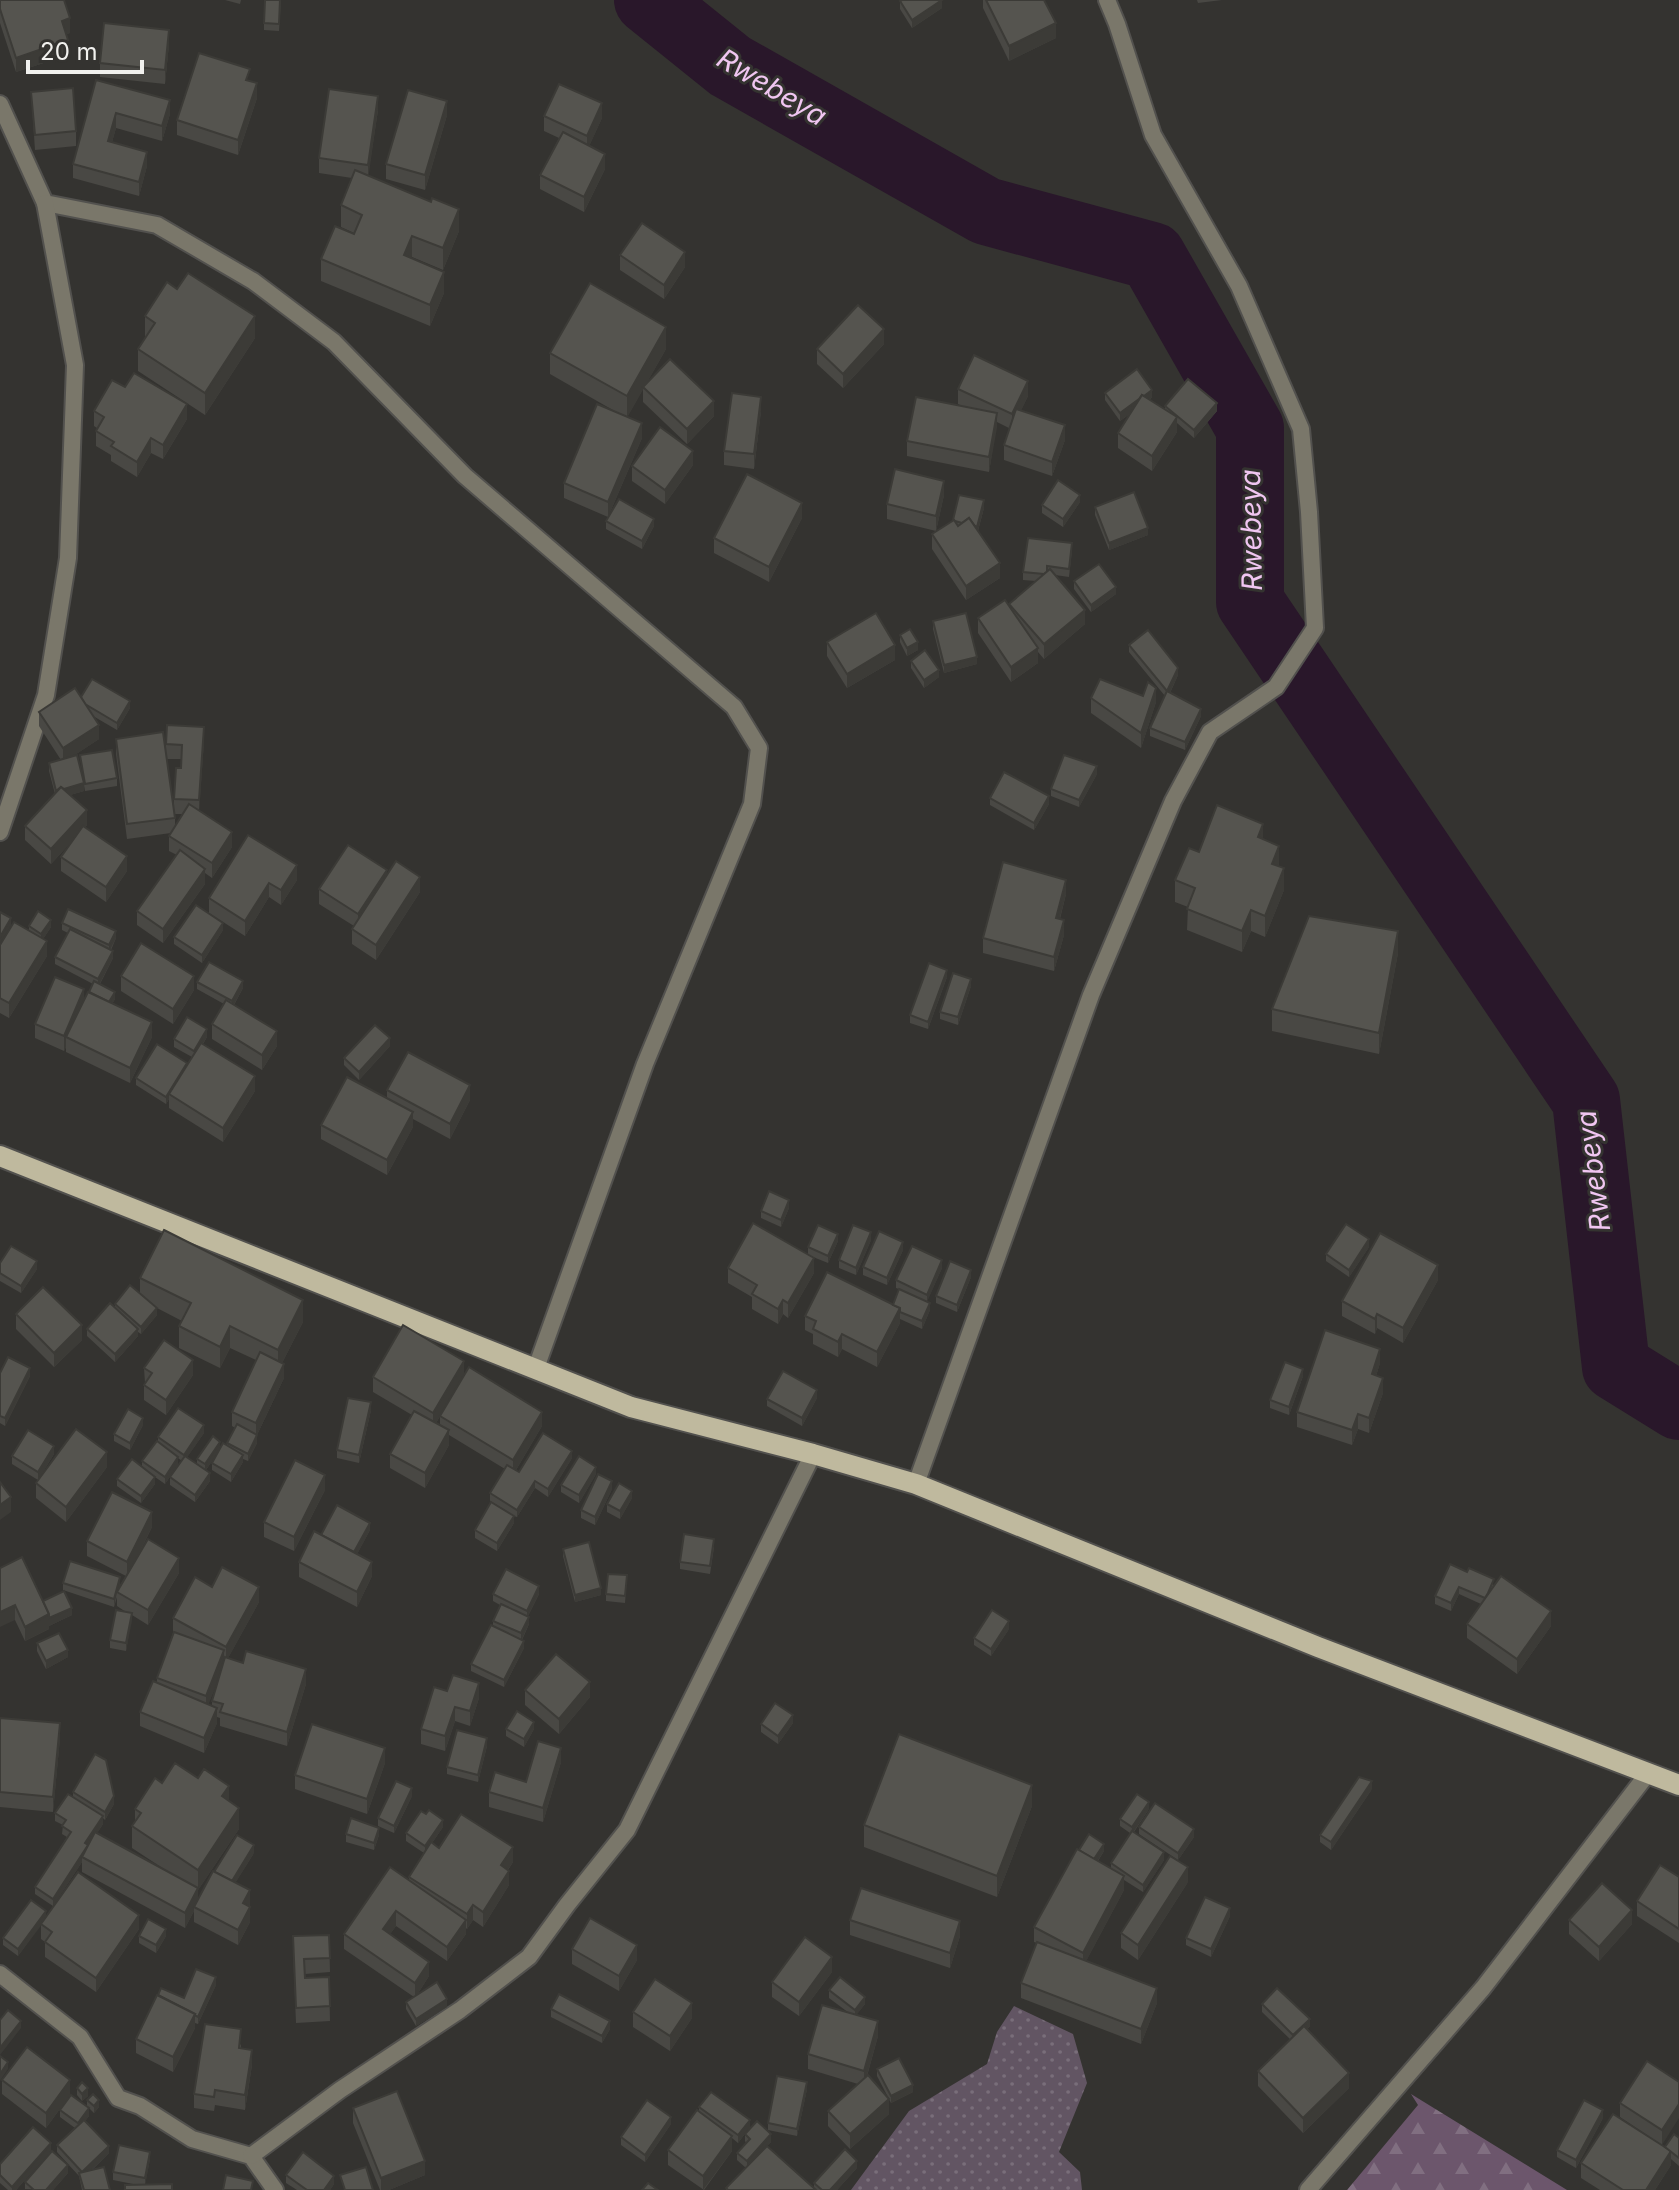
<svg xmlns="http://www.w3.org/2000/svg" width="1679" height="2190" font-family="Inter,sans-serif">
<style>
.grass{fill:url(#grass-dots)}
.forest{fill:url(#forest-firs)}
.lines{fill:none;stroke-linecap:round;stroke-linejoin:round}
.river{stroke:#29172a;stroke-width:68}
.minor-casing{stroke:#52514e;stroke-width:20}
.primary-casing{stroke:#52514e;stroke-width:24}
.minor{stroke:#7a776a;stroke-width:16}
.primary{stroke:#bfb99e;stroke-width:20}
.wall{fill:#494844;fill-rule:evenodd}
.shaded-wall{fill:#3c3b37}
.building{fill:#55544f;stroke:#3c3b37;stroke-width:2}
.labels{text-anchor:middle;stroke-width:6;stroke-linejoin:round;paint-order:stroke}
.water-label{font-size:28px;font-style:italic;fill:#f0c6f1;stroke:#343330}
</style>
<defs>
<pattern id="grass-dots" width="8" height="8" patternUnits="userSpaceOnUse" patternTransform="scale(2)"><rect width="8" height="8" fill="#625563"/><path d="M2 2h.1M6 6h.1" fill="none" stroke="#796e7a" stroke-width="1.8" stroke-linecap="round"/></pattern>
<pattern id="forest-firs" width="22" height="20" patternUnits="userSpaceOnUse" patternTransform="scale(2)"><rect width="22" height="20" fill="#6c566c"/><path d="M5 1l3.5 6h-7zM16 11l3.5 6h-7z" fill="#816f81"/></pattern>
</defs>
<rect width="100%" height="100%" fill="#343330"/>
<!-- grass -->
<polygon class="grass" points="1014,2006 1073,2034 1087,2083 1059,2152 1080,2172 1082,2190 851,2190 909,2111 987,2064 997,2032"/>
<!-- forest -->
<polygon class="forest" points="1411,2094 1567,2190 1347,2190 1418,2105"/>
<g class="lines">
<!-- river -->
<polyline class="river" points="648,0 730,66 986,211 1152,256 1250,428 1250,602 1586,1100 1616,1367 1679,1406"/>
<defs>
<g id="minor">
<polyline points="0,104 45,203 157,225 253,281 334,342 465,476 734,707 759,748 752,804 645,1064 536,1368"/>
<polyline points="0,832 46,695 68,558 75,365 45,203"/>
<polyline points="916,1484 1091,995 1173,801 1210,732 1276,687 1315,628 1309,512 1301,429 1239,286 1153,135 1117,24 1107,0"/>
<polyline points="0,1974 80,2037 118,2098 140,2106 192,2139 251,2156 275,2190"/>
<polyline points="251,2156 340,2090 460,2010 529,1957 567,1905 627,1830 813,1454"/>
<polyline points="1308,2190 1483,1988 1649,1772"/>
</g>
<polyline id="primary" points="0,1156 631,1407 813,1454 916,1484 1318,1647 1679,1785"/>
</defs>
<!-- minor casing -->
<use href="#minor" class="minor-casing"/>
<!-- primary casing -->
<use href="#primary" class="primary-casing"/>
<!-- minor -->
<use href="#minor" class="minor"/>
<!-- primary -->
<use href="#primary" class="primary"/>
</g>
<!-- wall -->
<g class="wall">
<polygon points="0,0 70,33 66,34 68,55 16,72 0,23"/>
<polygon points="225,0 241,0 240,4"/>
<polygon points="281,0 279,31 264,30 264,23"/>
<polygon points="983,0 1044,0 1056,38 1009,61 983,8"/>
<polygon points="1197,0 1222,0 1198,3"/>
<polygon points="900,1 942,8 912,28 900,9"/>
<polygon points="169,44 165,84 100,77 100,63"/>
<polygon points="96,80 170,114 162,141 116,128 112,142 147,166 139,196 73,178 73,164"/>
<polygon points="31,92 76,131 76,146 35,150"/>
<polygon points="257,98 238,155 177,135 177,120"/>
<polygon points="378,110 368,175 459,231 443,270 412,257 412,258 444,293 430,326 321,281 321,259 354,233 341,227 341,205 352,178 319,173 319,158"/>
<polygon points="447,115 425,190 386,179 386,164"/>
<polygon points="544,116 602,118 589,146 605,169 584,212 540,189 540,175 559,138 544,131"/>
<polygon points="620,255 685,267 664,299 620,270"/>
<polygon points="145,316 255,338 205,415 138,371 138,349 145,338"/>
<polygon points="884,344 843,388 817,364 817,349"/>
<polygon points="666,349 646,384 714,416 687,444 643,402 643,389 627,417 642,438 608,517 564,498 564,483 618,413 550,374 550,353"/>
<polygon points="125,387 187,419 163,459 151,453 137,477 111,461 111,455 96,446 96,431 97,428 94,426 94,411"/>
<polygon points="958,389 1028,396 1021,410 1065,440 1052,476 1004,460 1004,445 1009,428 997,422 989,472 907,456 907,441 964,407 958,404"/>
<polygon points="1105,393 1152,397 1149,400 1165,410 1165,406 1217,411 1194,438 1177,423 1177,432 1152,471 1118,448 1118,433 1131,413 1120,421 1105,400"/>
<polygon points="761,411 754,469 724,465 724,451"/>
<polygon points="693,465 665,504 632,481 632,466"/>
<polygon points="944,495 936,531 887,519 887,504"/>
<polygon points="1080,502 1063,527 1042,513 1042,505"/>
<polygon points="1095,507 1148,535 1109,550 1095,515"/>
<polygon points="984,508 978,531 1000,578 966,600 932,549 932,534"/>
<polygon points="802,518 769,582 714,553 714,538"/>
<polygon points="606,521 654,526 642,549 606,529"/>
<polygon points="1072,550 1069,577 1055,575 1085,624 1044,659 1038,652 1038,663 1011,682 978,633 978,618 1009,607 1009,604 1036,581 1023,580 1023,572"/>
<polygon points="1074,581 1116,594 1091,612 1074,589"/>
<polygon points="933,621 977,664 944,673 933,629"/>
<polygon points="900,635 918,650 907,656 900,642"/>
<polygon points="827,642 895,660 847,688 827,656"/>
<polygon points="1129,645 1178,675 1170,693 1201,716 1185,750 1150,736 1150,728 1165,696 1129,652"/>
<polygon points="911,661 939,677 924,688 911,668"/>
<polygon points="81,697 130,708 117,730 93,716 99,739 73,756 84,781 80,755 117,778 117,786 85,791 84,785 84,791 70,795 87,825 85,827 127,871 106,902 61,871 61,857 72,841 51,864 25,840 25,826 55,794 49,771 49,763 61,760 39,726 39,712"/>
<polygon points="1091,698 1156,702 1141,748 1091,713"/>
<path d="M 116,739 L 166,757 L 166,744 L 204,741 L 199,810 L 232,847 L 212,878 L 205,873 L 205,884 L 163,943 L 137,925 L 137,911 L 177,855 L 169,851 L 169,836 L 171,833 L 127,839 L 116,754 ZM 167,759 L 181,759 L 181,768 L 174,799 L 174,814 L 183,814 L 175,828 L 175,818 Z"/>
<polygon points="1097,774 1079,807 1051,796 1051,789"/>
<polygon points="990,798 1049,804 1034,830 990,805"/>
<polygon points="1263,839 1279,866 1284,890 1265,937 1251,931 1242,952 1187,930 1188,907 1175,902 1175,880 1199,852"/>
<polygon points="297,865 297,880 281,905 269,897 245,936 209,913 209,898"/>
<polygon points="387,876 420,892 376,960 352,944 352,929 354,926 319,904 319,889"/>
<polygon points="1066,894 1060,919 1064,935 1054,971 983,953 983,938"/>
<polygon points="62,923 116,938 111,950 113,958 100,984 115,999 112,1004 152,1037 130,1083 66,1052 66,1047 64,1051 35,1038 35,1024 84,999 93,984 55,964 55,957 68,933 62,930"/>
<polygon points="29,926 51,927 43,939 47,956 9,1018 0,1013 0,945 29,931"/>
<polygon points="223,930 202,963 174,944 174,937"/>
<polygon points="1398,953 1379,1054 1272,1031 1272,1009"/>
<polygon points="121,976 194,990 173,1024 121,991"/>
<polygon points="947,977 928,1029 910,1023 910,1015"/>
<polygon points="197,982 243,988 234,1005 277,1046 262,1070 212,1039 212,1024 224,1004 197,989"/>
<polygon points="971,986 958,1025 940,1019 940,1012"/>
<polygon points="207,1037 203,1044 255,1091 223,1142 169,1108 169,1099 166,1104 136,1085 136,1078 187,1065 192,1057 174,1047 174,1039"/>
<polygon points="390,1046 359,1080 344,1065 344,1058"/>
<polygon points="387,1090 470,1100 450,1139 413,1119 413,1127 387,1175 321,1139 321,1125 387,1098"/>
<polygon points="789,1208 781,1227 761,1218 761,1211"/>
<polygon points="871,1240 856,1275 839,1268 839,1260"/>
<polygon points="838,1241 828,1263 808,1255 808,1247"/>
<polygon points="1369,1247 1349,1277 1326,1261 1326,1254"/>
<polygon points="903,1250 887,1285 863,1275 863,1267"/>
<polygon points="0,1263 37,1269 21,1293 0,1281"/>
<polygon points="728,1268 814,1273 788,1318 783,1314 778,1324 752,1309 752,1297 728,1283"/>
<polygon points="942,1268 927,1301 930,1310 922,1329 900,1319 900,1323 877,1367 842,1349 838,1357 813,1344 813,1334 805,1330 805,1316 893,1305 899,1289 896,1288 896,1280"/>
<polygon points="971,1277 957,1312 936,1303 936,1296"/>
<polygon points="140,1278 303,1322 282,1363 284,1378 257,1435 257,1443 248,1461 243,1459 243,1462 231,1482 212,1470 212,1463 216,1455 206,1470 210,1481 195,1502 170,1485 170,1477 182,1461 178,1458 178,1465 165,1484 155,1477 155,1484 141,1503 117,1486 117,1479 142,1467 142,1461 158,1443 158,1437 204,1433 187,1457 197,1464 197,1459 227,1445 227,1443 235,1428 232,1426 232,1412 256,1360 230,1348 220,1368 179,1348 179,1326 182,1321 157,1308 157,1315 141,1334 138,1332 138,1336 115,1362 87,1336 87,1329 115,1307 115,1304 140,1293"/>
<polygon points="1438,1280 1403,1343 1377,1328 1375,1334 1342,1316 1342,1301"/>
<polygon points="16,1314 82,1340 54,1367 16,1329"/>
<polygon points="1380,1363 1376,1376 1383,1393 1369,1433 1358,1429 1352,1445 1297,1427 1297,1412"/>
<polygon points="144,1368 193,1375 166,1415 144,1400 144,1385 145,1383"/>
<polygon points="0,1373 30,1376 5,1426 0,1423"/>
<polygon points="464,1376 436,1423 440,1425 440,1416 542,1426 516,1470 519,1472 572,1458 548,1497 535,1488 517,1517 514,1516 514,1523 497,1551 475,1538 475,1530 510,1513 490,1501 490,1493 505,1469 449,1435 449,1445 425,1488 390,1468 390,1454 412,1415 373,1392 373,1377"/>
<polygon points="1303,1376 1289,1415 1270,1408 1270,1400"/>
<polygon points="817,1398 802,1426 767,1406 767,1399"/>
<polygon points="371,1410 359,1463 337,1458 337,1450"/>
<polygon points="143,1425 130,1450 114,1441 114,1434"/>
<polygon points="54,1454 38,1480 12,1464 12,1456"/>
<polygon points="107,1467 66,1522 36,1498 36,1483"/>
<polygon points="596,1474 579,1503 561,1492 561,1485"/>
<polygon points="612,1489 595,1525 581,1518 581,1510"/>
<polygon points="325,1490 294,1551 264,1537 264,1522"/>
<polygon points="632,1498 620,1519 607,1512 607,1504"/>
<polygon points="152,1527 135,1562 179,1573 148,1625 132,1615 126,1651 110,1648 110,1640 126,1612 117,1606 117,1597 114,1607 63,1590 63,1583 120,1585 126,1576 87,1556 87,1541"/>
<polygon points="370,1530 357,1554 372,1576 357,1607 299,1577 299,1562 321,1535"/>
<polygon points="714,1547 710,1574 680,1569 680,1562"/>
<polygon points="563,1549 601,1595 575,1602 563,1556"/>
<polygon points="1450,1564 1494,1585 1551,1626 1517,1674 1467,1638 1467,1624 1481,1604 1459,1594 1451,1611 1435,1604 1435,1596"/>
<polygon points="0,1568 43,1601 72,1615 49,1626 49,1629 25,1641 15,1620"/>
<polygon points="627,1575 625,1603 606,1601 606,1594"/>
<path d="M 212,1587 L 259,1602 L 228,1658 L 306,1684 L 287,1746 L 220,1726 L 220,1718 L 217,1717 L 217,1723 L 204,1753 L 140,1726 L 140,1712 L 157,1683 L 157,1678 L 173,1633 L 173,1618 ZM 218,1681 L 212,1701 L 212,1706 L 208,1704 Z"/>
<polygon points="493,1594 539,1594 528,1616 529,1624 522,1640 524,1648 504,1687 471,1671 471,1664 493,1626 493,1621 500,1605 493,1601"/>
<polygon points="1009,1629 991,1656 974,1645 974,1638"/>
<polygon points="37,1643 68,1657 46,1669 37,1651"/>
<polygon points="525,1690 590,1697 559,1734 525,1705"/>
<polygon points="447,1691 479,1698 470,1726 455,1721 445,1751 421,1744 421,1729"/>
<polygon points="0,1718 60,1738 53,1812 0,1807"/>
<polygon points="793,1723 778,1744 761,1732 761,1724"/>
<polygon points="506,1729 534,1729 524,1747 506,1736"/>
<polygon points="487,1746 478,1782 447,1774 447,1767"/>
<polygon points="561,1762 543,1822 489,1807 489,1792 526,1782"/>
<polygon points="385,1763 367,1814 295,1789 295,1775"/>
<polygon points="162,1783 229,1801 239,1829 198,1890 198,1899 254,1853 235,1883 250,1905 250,1922 238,1945 194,1922 194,1911 185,1928 82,1872 82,1862 53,1906 35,1894 35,1887 67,1837 62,1834 63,1825 55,1821 55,1813 73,1797 73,1792 114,1804 105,1820 103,1818 103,1824 97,1833 170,1873 132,1848 132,1826 135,1822 135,1809"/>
<polygon points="1372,1789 1331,1850 1320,1842 1320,1835"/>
<polygon points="412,1796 394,1833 378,1826 378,1818"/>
<polygon points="1032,1806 997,1897 864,1847 864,1825"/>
<polygon points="1149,1809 1134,1832 1164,1860 1143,1892 1124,1880 1124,1890 1086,1961 1157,2003 1141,2044 1021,1998 1021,1983 1037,1943 1034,1942 1034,1927 1079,1850 1104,1851 1098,1861 1111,1868 1111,1863 1130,1833 1120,1826 1120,1819"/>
<polygon points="443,1827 432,1843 439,1848 513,1862 508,1870 509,1885 483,1927 473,1920 467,1929 466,1928 466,1934 447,1961 396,1926 390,1934 429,1976 417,1995 447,2007 416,2026 406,2009 406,2002 414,1997 344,1949 344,1934 409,1881 409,1877 424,1853 406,1841 406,1833"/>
<polygon points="1139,1827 1194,1837 1178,1860 1139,1834"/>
<polygon points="346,1834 379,1835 374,1850 346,1842"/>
<polygon points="1679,1877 1679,1943 1637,1916 1637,1901"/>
<polygon points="1188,1882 1138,1960 1121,1948 1121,1933"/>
<polygon points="1230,1916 1211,1957 1186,1945 1186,1938"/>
<polygon points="46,1918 139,1929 96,1992 45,1957 45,1942 41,1939 41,1924 18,1956 3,1945 3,1938"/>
<polygon points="850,1920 960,1936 950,1968 850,1935"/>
<polygon points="1569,1920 1632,1924 1599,1961 1569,1934"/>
<polygon points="329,1935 330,1972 305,1974 305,1978 329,1977 330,2021 296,2023 293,1951"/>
<polygon points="139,1936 166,1936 156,1953 139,1943"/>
<polygon points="572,1949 637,1960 619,1991 572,1964"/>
<polygon points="832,1972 799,2016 772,1997 772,1982"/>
<polygon points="216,1985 198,2024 195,2023 195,2028 173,2072 136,2053 136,2039 184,1998"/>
<polygon points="829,1990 865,2004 856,2015 878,2036 867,2076 889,2114 850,2149 828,2126 828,2111 858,2084 808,2069 808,2054 849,2013 829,1998"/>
<polygon points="1262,2004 1310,2026 1307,2029 1349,2088 1303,2133 1258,2086 1258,2071 1290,2039 1262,2012"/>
<polygon points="551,2009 610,2029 602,2043 551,2017"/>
<polygon points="633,2012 692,2018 670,2051 633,2027"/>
<polygon points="241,2044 241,2048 252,2065 245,2110 215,2105 214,2111 194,2108 194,2094"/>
<polygon points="877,2069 913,2092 891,2103 877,2076"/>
<polygon points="2,2080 70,2095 46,2128 2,2094"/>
<polygon points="1679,2082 1662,2145 1620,2117 1620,2103"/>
<polygon points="77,2088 88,2096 82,2101 77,2095"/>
<polygon points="807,2089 797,2136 768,2130 768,2123"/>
<polygon points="87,2100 99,2107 94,2113 89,2108 89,2116 85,2121 109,2153 92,2170 110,2190 82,2190 79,2176 57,2152 57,2145 75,2128 60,2117 60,2110 87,2107"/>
<polygon points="699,2107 750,2127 738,2143 732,2138 732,2151 704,2190 668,2165 668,2150 699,2112"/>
<polygon points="353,2108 425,2175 389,2190 380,2190 353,2123"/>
<polygon points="1603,2118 1576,2168 1557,2157 1557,2150"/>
<polygon points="671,2124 645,2162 621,2145 621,2137"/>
<polygon points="745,2134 771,2142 767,2146 814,2188 814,2183 857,2168 837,2190 726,2190 726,2188 746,2168 737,2160 737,2153 746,2143 745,2141"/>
<polygon points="1679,2138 1679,2166 1671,2159 1671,2165 1655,2190 1600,2190 1581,2178 1581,2163 1665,2147"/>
<polygon points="51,2151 16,2190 8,2190 0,2183 0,2164"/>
<polygon points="150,2159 145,2184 138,2185 113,2180 113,2172"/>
<polygon points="68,2173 53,2190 25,2189 25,2182"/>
<polygon points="286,2175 334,2184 330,2190 297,2190 286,2183"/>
</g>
<!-- shaded-wall -->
<g class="shaded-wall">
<polygon points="942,0 942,8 912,28 912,20"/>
<polygon points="70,18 70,33 62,35 62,21"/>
<polygon points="1056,23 1056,38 1009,61 1009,46"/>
<polygon points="169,30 169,44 165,84 165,70"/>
<polygon points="68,40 68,55 16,72 16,58"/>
<polygon points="257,83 257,98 238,155 238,140"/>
<polygon points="378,96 378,110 368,180 368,165"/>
<polygon points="170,100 170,114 162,141 162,126"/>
<polygon points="447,101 447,115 425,190 425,175"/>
<polygon points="602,103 602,118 587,151 587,136"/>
<polygon points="116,113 116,128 108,156 108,141"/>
<polygon points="147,152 147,166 139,196 139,182"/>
<polygon points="605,154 605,169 584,212 584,197"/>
<polygon points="459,209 459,231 443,270 443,248"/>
<polygon points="412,236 412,257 404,277 404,255"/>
<polygon points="685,252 685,267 664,299 664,285"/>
<polygon points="444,272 444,293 430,326 430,305"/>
<polygon points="255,316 255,338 205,415 205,393"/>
<polygon points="666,327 666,349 627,418 627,396"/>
<polygon points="884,329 884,344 843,388 843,374"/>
<polygon points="1028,381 1028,396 1012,429 1012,414"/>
<polygon points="1152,390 1152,397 1120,421 1120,413"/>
<polygon points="761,397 761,411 754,469 754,454"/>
<polygon points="714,401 714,416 687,444 687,429"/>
<polygon points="1217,403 1217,411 1194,438 1194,430"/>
<polygon points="187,404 187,419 163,459 163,445"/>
<polygon points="997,413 997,428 989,472 989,457"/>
<polygon points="1177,417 1177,432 1152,471 1152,456"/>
<polygon points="642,423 642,438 608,517 608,502"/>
<polygon points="1065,425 1065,440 1052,476 1052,462"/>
<polygon points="151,438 151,453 137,477 137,462"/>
<polygon points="693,451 693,465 665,504 665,490"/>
<polygon points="944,481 944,495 936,531 936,516"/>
<polygon points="1080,495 1080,502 1063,527 1063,519"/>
<polygon points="984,500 984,508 977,534 977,527"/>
<polygon points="802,503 802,518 769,582 769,567"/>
<polygon points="654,519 654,526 642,549 642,541"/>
<polygon points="1148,528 1148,535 1109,550 1109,543"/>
<polygon points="1000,563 1000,578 966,600 966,586"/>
<polygon points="1116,587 1116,594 1091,612 1091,605"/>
<polygon points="1085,610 1085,624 1044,659 1044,644"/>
<polygon points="918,642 918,650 907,656 907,648"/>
<polygon points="895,645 895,660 847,688 847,674"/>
<polygon points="1038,648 1038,663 1011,682 1011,667"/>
<polygon points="977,657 977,664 944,673 944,665"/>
<polygon points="1178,668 1178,675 1167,699 1167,691"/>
<polygon points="939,670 939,677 924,688 924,680"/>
<polygon points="1156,688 1156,702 1141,748 1141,733"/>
<polygon points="130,701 130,708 117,730 117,723"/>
<polygon points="1201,709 1201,716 1185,750 1185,742"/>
<polygon points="99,725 99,739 63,763 63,748"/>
<polygon points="204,727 204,741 199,815 199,800"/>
<polygon points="1097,766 1097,774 1079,807 1079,800"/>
<polygon points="84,783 84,791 56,799 56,791"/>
<polygon points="1049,796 1049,804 1034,830 1034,823"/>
<polygon points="87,810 87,825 51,864 51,849"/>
<polygon points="1263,824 1263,845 1258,837"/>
<polygon points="232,832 232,847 212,878 212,863"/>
<polygon points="1279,846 1279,867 1272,864"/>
<polygon points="127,856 127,871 106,902 106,887"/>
<polygon points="297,865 297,880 281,905 281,890"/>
<polygon points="1284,868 1284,890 1265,937 1265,916"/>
<polygon points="205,869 205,884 163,943 163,929"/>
<polygon points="387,870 387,885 358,929 358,914"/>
<polygon points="420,877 420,892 376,960 376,945"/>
<polygon points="1066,880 1066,894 1056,933 1056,918"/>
<polygon points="269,883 269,897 245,936 245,921"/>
<polygon points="1251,910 1251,931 1242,952 1242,931"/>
<polygon points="11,918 11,926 0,944 0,937"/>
<polygon points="51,920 51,927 41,942 41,934"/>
<polygon points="1064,920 1064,935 1054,971 1054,957"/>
<polygon points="223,923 223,930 202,963 202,955"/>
<polygon points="116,931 116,938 109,952 109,945"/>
<polygon points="1398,931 1398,953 1379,1054 1379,1033"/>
<polygon points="47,941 47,956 9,1018 9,1003"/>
<polygon points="113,951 113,958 98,987 98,979"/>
<polygon points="947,970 947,977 928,1029 928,1022"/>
<polygon points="194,976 194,990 173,1024 173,1009"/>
<polygon points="971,979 971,986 958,1025 958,1017"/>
<polygon points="243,981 243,988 232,1008 232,1001"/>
<polygon points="84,989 84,1004 66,1037 66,1047 64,1051 64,1036"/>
<polygon points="115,992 115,999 107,1013 107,1006"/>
<polygon points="152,1022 152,1037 130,1083 130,1068"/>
<polygon points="207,1029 207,1037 194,1058 194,1051"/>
<polygon points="277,1031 277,1046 262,1070 262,1055"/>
<polygon points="390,1038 390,1046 359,1080 359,1072"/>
<polygon points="187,1063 187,1070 169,1094 169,1099 166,1104 166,1097"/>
<polygon points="255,1076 255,1091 223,1142 223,1128"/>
<polygon points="470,1085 470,1100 450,1139 450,1124"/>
<polygon points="413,1112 413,1127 387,1175 387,1160"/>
<polygon points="789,1200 789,1208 781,1227 781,1220"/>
<polygon points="871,1232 871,1240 856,1275 856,1268"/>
<polygon points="838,1234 838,1241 828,1263 828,1256"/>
<polygon points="1369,1239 1369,1247 1349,1277 1349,1270"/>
<polygon points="903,1242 903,1250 887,1285 887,1278"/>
<polygon points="814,1258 814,1273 788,1318 788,1303"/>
<polygon points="942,1260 942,1268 927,1302 927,1295"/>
<polygon points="37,1261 37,1269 21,1293 21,1286"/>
<polygon points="1438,1265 1438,1280 1403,1343 1403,1328"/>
<polygon points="971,1270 971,1277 957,1312 957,1305"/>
<polygon points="303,1300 303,1322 278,1371 278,1350"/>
<polygon points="783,1300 783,1314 778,1324 778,1309"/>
<polygon points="930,1303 930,1310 922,1329 922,1321"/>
<polygon points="157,1308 157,1315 141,1334 141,1327"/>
<polygon points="900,1308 900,1323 877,1367 877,1352"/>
<polygon points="1377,1314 1377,1328 1375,1334 1375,1319"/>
<polygon points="82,1325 82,1340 54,1367 54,1353"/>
<polygon points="230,1326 230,1348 220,1368 220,1347"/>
<polygon points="138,1329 138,1336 115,1362 115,1354"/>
<polygon points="842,1334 842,1349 838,1357 838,1342"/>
<polygon points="1380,1349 1380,1363 1372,1389 1372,1374"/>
<polygon points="193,1360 193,1375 166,1415 166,1400"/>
<polygon points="464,1361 464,1376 433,1428 433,1413"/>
<polygon points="284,1364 284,1378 257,1435 257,1443 248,1461 248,1454 256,1438 256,1423"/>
<polygon points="30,1368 30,1376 5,1426 5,1418"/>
<polygon points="1303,1369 1303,1376 1289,1415 1289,1407"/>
<polygon points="1383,1378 1383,1393 1369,1433 1369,1418"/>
<polygon points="817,1390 817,1398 802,1426 802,1418"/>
<polygon points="371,1402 371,1410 359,1463 359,1455"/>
<polygon points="542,1412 542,1426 513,1475 513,1460"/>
<polygon points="1358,1414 1358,1429 1352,1445 1352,1430"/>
<polygon points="143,1418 143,1425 130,1450 130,1443"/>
<polygon points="204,1425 204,1433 184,1462 184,1455"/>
<polygon points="449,1430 449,1445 425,1488 425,1473"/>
<polygon points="220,1442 220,1450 205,1471 205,1464"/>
<polygon points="54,1446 54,1454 38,1480 38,1472"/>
<polygon points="572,1451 572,1458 548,1497 548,1489"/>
<polygon points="107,1452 107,1467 66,1522 66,1507"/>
<polygon points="243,1455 243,1462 231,1482 231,1474"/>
<polygon points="178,1457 178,1465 165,1484 165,1477"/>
<polygon points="596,1467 596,1474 579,1503 579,1495"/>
<polygon points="210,1473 210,1481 195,1502 195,1495"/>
<polygon points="325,1475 325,1490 294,1551 294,1537"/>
<polygon points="155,1477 155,1484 141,1503 141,1496"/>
<polygon points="535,1481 535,1488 517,1517 517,1510"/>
<polygon points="612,1481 612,1489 595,1525 595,1517"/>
<polygon points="632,1491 632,1498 620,1519 620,1511"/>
<polygon points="11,1497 11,1512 0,1520 0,1505"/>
<polygon points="152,1512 152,1527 127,1577 127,1562"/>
<polygon points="514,1516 514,1523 497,1551 497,1543"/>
<polygon points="370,1523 370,1530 354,1560 354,1553"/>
<polygon points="179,1558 179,1573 148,1625 148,1610"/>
<polygon points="372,1562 372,1576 357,1607 357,1592"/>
<polygon points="120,1577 120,1585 117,1592 114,1607 114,1599"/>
<polygon points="539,1586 539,1594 527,1618 527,1611"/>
<polygon points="259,1587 259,1602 226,1662 226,1647"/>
<polygon points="1459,1587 1459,1594 1451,1611 1451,1603"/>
<polygon points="601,1588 601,1595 575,1602 575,1595"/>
<polygon points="15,1605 15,1620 0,1627 0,1612"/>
<polygon points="72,1608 72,1615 49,1626 49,1629 25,1641 25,1627 49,1614"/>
<polygon points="1551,1611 1551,1626 1517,1674 1517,1659"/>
<polygon points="132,1613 132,1621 126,1651 126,1643"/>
<polygon points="529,1617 529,1624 521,1641 521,1633"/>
<polygon points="1009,1621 1009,1629 991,1656 991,1649"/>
<polygon points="524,1641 524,1648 504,1687 504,1680"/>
<polygon points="68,1650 68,1657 46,1669 46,1661"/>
<polygon points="224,1650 224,1665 206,1711 206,1696"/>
<polygon points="306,1669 306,1684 287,1746 287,1732"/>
<polygon points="590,1682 590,1697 559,1734 559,1719"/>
<polygon points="479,1683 479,1698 470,1726 470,1711"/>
<polygon points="455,1707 455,1721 445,1751 445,1736"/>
<polygon points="217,1708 217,1723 204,1753 204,1738"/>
<polygon points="793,1715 793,1723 778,1744 778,1736"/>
<polygon points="534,1722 534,1729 524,1747 524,1739"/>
<polygon points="60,1723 60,1738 53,1812 53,1797"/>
<polygon points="487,1738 487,1746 478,1782 478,1775"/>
<polygon points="385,1748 385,1763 367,1814 367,1799"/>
<polygon points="561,1748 561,1762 543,1822 543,1808"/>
<polygon points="1372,1781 1372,1789 1331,1850 1331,1842"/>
<polygon points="1032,1785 1032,1806 997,1897 997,1876"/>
<polygon points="229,1786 229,1808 222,1796"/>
<polygon points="412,1788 412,1796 394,1833 394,1826"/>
<polygon points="114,1796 114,1804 105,1820 105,1812"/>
<polygon points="1149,1802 1149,1809 1132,1834 1132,1827"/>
<polygon points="239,1808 239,1829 198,1890 198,1903 194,1907 194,1911 185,1928 185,1913 198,1889 198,1870"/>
<polygon points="103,1816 103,1824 82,1857 82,1862 53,1906 53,1899 85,1843"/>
<polygon points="443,1820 443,1827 425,1853 425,1846"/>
<polygon points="379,1828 379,1835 374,1850 374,1843"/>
<polygon points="1194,1829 1194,1837 1178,1860 1178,1853"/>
<polygon points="1104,1844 1104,1851 1091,1871 1091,1863"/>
<polygon points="254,1845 254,1853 231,1890 231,1882"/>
<polygon points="513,1847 513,1862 501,1880 501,1865"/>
<polygon points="1164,1852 1164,1860 1143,1892 1143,1885"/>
<polygon points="1188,1867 1188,1882 1138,1960 1138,1945"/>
<polygon points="509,1871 509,1885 483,1927 483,1912"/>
<polygon points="1124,1876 1124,1890 1083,1967 1083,1953"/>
<polygon points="250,1890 250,1905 243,1918 243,1903"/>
<polygon points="473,1905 473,1920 467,1929 467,1914"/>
<polygon points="250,1907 250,1922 238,1945 238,1930"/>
<polygon points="1230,1908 1230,1916 1211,1957 1211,1949"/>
<polygon points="1632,1910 1632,1924 1599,1961 1599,1947"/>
<polygon points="46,1911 46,1919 18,1956 18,1949"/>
<polygon points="396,1911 396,1926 383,1944 383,1929"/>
<polygon points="139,1915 139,1929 96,1992 96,1978"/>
<polygon points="466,1920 466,1934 447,1961 447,1947"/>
<polygon points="960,1921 960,1936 950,1968 950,1953"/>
<polygon points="166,1929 166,1936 156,1953 156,1945"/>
<polygon points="637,1945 637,1960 619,1991 619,1976"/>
<polygon points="832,1957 832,1972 799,2016 799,2002"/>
<polygon points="429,1962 429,1976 415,1998 415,1983"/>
<polygon points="216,1977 216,1985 198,2024 198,2017"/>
<polygon points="1157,1988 1157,2003 1141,2044 1141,2029"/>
<polygon points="865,1997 865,2004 855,2017 855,2010"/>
<polygon points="447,1999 447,2007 416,2026 416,2019"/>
<polygon points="692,2003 692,2018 670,2051 670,2036"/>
<polygon points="195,2014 195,2028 173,2072 173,2057"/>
<polygon points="1310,2019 1310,2026 1293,2043 1293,2035"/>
<polygon points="21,2021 21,2028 0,2055 0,2048"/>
<polygon points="610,2021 610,2029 602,2043 602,2036"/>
<polygon points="878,2021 878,2036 864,2086 864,2071"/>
<polygon points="252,2050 252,2065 245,2110 245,2095"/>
<polygon points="8,2062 8,2069 0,2081 0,2074"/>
<polygon points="1349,2073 1349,2088 1303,2133 1303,2118"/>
<polygon points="70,2080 70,2095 46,2128 46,2113"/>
<polygon points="807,2082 807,2089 797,2136 797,2129"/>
<polygon points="913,2085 913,2092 891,2103 891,2096"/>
<polygon points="88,2088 88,2096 82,2101 82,2094"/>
<polygon points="889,2099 889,2114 850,2149 850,2134"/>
<polygon points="99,2100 99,2107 94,2113 94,2106"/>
<polygon points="1679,2104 1679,2118 1662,2145 1662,2130"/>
<polygon points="89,2108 89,2116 78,2131 78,2123"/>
<polygon points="1603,2110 1603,2118 1576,2168 1576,2160"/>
<polygon points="671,2117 671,2124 645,2162 645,2155"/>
<polygon points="750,2120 750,2127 738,2143 738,2135"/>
<polygon points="771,2134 771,2142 747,2169 747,2161"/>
<polygon points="732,2136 732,2151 703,2190 703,2176"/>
<polygon points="51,2143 51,2151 16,2190 12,2190 12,2187"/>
<polygon points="109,2146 109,2153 82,2179 82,2172"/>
<polygon points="1671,2151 1671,2165 1655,2190 1646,2190"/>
<polygon points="150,2152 150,2159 145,2186 145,2178"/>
<polygon points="425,2161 425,2175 389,2190 381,2190 381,2178"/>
<polygon points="857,2161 857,2168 837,2190 830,2190"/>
<polygon points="68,2165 68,2173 53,2190 46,2190"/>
<polygon points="334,2176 334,2184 330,2190 324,2190"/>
</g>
<!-- building -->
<g class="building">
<polygon points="0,0 64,0 70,18 62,21 68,40 16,58 0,9"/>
<polygon points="265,0 280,0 279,24 264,23"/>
<polygon points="902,0 942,0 912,20 900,1"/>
<polygon points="986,0 1044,0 1056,23 1009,46"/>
<polygon points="104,23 169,30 165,70 100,63"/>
<polygon points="199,53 250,69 246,80 257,83 238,140 177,120"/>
<polygon points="96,80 170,100 162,126 116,113 108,141 147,152 139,182 73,164"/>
<polygon points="559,84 602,103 587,136 544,116"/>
<polygon points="73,88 76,131 35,135 31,92"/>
<polygon points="329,89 378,96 368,165 319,158"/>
<polygon points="408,90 447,101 425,175 386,164"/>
<polygon points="563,132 605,154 584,197 540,175"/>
<polygon points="355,170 431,202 432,198 459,209 443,248 412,236 404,255 444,272 430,305 321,259 335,226 354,234 362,215 341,205"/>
<polygon points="642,223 685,252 664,285 620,255"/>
<polygon points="188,273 255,316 205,393 138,349 155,323 145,316 167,282 177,289"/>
<polygon points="590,283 666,327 627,396 550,353"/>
<polygon points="858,305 884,329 843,374 817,349"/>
<polygon points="974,355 1028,381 1012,414 958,389"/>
<polygon points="670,359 714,401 687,429 643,387"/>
<polygon points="1137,369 1152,390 1144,396 1142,395 1139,399 1120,413 1105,393"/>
<polygon points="134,373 187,404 163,445 151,438 137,462 111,446 114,442 96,431 104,417 94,411 112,380 125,387"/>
<polygon points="1188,379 1217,403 1194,430 1165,406"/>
<polygon points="732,393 761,397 754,454 724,451"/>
<polygon points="1142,395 1177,417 1152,456 1118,433"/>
<polygon points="916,397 997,413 989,457 907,441"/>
<polygon points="597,404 642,423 608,502 564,483"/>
<polygon points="1016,409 1065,425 1052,462 1004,445"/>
<polygon points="660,427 693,451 665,490 632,466"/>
<polygon points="895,469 944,481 936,516 887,504"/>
<polygon points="747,474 802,503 769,567 714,538"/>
<polygon points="1058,480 1080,495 1063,519 1042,505"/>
<polygon points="1134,492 1148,528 1109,543 1095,507"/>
<polygon points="959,495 984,500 977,527 975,526 969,518 962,523 955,521 954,520 953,520"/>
<polygon points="619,499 654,519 642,541 606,521"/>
<polygon points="969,518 1000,563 966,586 932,534 954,520 958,526"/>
<polygon points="1028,538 1072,543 1069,569 1047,566 1047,572 1044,574 1023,572"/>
<polygon points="1099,564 1116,587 1091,605 1074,581"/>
<polygon points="1050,569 1085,610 1044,644 1009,604"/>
<polygon points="1005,600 1038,648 1011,667 978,618"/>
<polygon points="876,613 895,645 847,674 827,642"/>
<polygon points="966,613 977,657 944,665 933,621"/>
<polygon points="910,629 918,642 907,648 900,635"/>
<polygon points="1148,630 1178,668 1167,691 1201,709 1185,742 1150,728 1167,691 1129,645"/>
<polygon points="925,650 939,670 924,680 911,661"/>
<polygon points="92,679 130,701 117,723 85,704 81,697"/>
<polygon points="1100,679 1143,696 1148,682 1156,688 1141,733 1091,698"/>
<polygon points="75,688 99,725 63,748 39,712"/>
<polygon points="167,725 204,727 199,800 174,799 176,768 181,768 182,745 166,744"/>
<polygon points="163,732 175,818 127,824 116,739"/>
<polygon points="112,750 117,778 85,784 80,755"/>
<polygon points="77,755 84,783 64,789 61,787 56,791 49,763"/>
<polygon points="1064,755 1097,766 1079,800 1051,789"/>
<polygon points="1004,772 1049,796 1034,823 990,798"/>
<polygon points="61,787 87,810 51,849 25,826"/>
<polygon points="189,804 232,832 212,863 169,836"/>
<polygon points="1217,805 1263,824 1258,837 1279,846 1272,864 1284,868 1265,916 1251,910 1242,931 1187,909 1195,888 1175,880 1189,848 1199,852"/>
<polygon points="83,826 127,856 106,887 61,857"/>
<polygon points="248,835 297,865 281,890 269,883 245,921 209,898"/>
<polygon points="348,845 387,870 358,914 319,889"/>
<polygon points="180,850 205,869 163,929 137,911"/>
<polygon points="396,861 420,877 376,945 352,929"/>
<polygon points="1003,862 1066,880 1056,918 1064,920 1054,957 983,938"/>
<polygon points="196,905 223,923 202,955 174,937"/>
<polygon points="68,909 116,931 109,945 62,923"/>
<polygon points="38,911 51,920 41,934 29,926"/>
<polygon points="0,912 11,918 0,937"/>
<polygon points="1309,916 1398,931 1379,1033 1272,1009"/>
<polygon points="14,922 47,941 9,1003 0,998 0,945"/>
<polygon points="70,929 113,951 98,979 55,957"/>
<polygon points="141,943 194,976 173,1009 121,976"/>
<polygon points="209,962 243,981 232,1001 197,982"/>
<polygon points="929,963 947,970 928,1022 910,1015"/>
<polygon points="953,973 971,979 958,1017 940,1012"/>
<polygon points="55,977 84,989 64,1036 35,1024"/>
<polygon points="94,981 115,992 109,1002 89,992"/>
<polygon points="88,992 152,1022 130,1068 66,1037"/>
<polygon points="226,1000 277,1031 262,1055 212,1024"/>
<polygon points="187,1017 207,1029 194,1051 174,1039"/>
<polygon points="375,1025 390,1038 359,1072 344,1058"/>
<polygon points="201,1043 255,1076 223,1128 169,1094"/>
<polygon points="157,1044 187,1063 166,1097 136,1078"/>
<polygon points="408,1052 470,1085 450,1124 387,1090"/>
<polygon points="347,1077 413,1112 387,1160 321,1125"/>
<polygon points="769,1191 789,1200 781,1220 761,1211"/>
<polygon points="753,1223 814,1258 788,1303 783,1300 778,1309 752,1294 757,1285 728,1268"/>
<polygon points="1346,1224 1369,1239 1349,1270 1326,1254"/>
<polygon points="818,1225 838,1234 828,1256 808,1247"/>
<polygon points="853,1225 871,1232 856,1268 839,1260"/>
<polygon points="164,1230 303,1300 278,1350 230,1326 220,1347 179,1326 191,1303 140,1278"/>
<polygon points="879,1231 903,1242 887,1278 863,1267"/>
<polygon points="1380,1233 1438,1265 1403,1328 1377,1314 1375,1319 1342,1301"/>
<polygon points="11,1246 37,1261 21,1286 0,1273 0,1263"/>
<polygon points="912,1246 942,1260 927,1295 896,1280"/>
<polygon points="950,1261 971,1270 957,1305 936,1296"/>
<polygon points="827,1272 900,1308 877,1352 842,1334 838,1342 813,1329 816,1321 805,1316"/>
<polygon points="130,1285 157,1308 141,1327 115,1304"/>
<polygon points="43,1287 82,1325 54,1353 16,1314"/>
<polygon points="899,1289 930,1303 922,1321 900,1312 900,1308 893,1305"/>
<polygon points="110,1303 138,1329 115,1354 87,1329"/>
<polygon points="403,1325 464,1361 433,1413 373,1377"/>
<polygon points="1325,1330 1380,1349 1372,1374 1383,1378 1369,1418 1358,1414 1352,1430 1297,1412"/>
<polygon points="164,1340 193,1360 166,1400 144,1385 152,1373 144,1368"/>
<polygon points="260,1352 284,1364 256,1423 232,1412"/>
<polygon points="8,1357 30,1368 5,1418 0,1416 0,1373"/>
<polygon points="1285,1362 1303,1369 1289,1407 1270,1400"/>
<polygon points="469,1367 542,1412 513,1460 440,1416"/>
<polygon points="783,1371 817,1390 802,1418 767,1399"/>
<polygon points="348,1398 371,1402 359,1455 337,1450"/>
<polygon points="178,1408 204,1425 184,1455 158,1437"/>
<polygon points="128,1409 143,1418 130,1443 114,1434"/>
<polygon points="414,1411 449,1430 425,1473 390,1454"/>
<polygon points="237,1424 257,1435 248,1454 227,1443"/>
<polygon points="76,1429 107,1452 66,1507 36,1483"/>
<polygon points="28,1430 54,1446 38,1472 12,1456"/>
<polygon points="543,1433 572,1451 548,1489 535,1481 517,1510 490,1493 507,1465 519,1472"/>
<polygon points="213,1436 220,1442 205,1464 197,1459"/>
<polygon points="157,1441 178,1457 165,1477 142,1461"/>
<polygon points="223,1443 243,1455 231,1474 212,1463"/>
<polygon points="185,1456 210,1473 195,1495 170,1477"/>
<polygon points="579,1456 596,1467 579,1495 561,1485"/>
<polygon points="132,1459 155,1477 141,1496 117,1479"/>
<polygon points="295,1460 325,1475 294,1537 264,1522"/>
<polygon points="598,1474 612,1481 595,1517 581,1510"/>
<polygon points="0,1482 11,1497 0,1505"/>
<polygon points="619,1483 632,1491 620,1511 607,1504"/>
<polygon points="112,1492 152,1512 127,1562 87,1541"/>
<polygon points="491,1502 514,1516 497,1543 475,1530"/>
<polygon points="337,1505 370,1523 354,1552 321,1535"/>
<polygon points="314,1531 372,1562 357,1592 299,1562"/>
<polygon points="684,1534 714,1539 710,1566 680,1562"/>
<polygon points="148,1539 179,1558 148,1610 117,1592"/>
<polygon points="589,1542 601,1588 575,1595 563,1549"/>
<polygon points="22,1557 49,1614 25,1627 15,1605 0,1612 0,1568"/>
<polygon points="70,1561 120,1577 114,1599 63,1583"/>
<polygon points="1450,1564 1467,1572 1469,1568 1494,1579 1488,1593 1485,1598 1459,1587 1451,1603 1435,1596"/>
<polygon points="222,1567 259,1587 226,1647 173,1618 195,1577 212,1587"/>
<polygon points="506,1569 539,1586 527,1611 493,1594"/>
<polygon points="608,1574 627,1575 625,1596 606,1594"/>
<polygon points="1501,1576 1551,1611 1517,1659 1467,1624"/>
<polygon points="64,1591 72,1608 49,1618 49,1614 43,1601"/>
<polygon points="501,1604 529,1617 521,1633 493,1621"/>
<polygon points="116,1610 132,1613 126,1643 110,1640"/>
<polygon points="992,1610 1009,1621 991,1649 974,1638"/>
<polygon points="491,1625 524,1641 504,1680 471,1664"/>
<polygon points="174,1632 224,1650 206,1696 157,1678"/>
<polygon points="59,1633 68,1650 46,1661 37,1643"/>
<polygon points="246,1651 306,1669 287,1732 220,1712 223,1704 212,1701 225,1657 243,1663"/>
<polygon points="556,1654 590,1682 559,1719 525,1690"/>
<polygon points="453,1675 479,1683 470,1711 455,1707 445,1736 421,1729 434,1687 447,1691"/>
<polygon points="153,1681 217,1708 204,1738 140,1712"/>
<polygon points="775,1703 793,1715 778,1736 761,1724"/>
<polygon points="517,1711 534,1722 524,1739 506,1729"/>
<polygon points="0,1718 60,1723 53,1797 0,1792"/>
<polygon points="312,1724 385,1748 367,1799 295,1775"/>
<polygon points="457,1730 487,1738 478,1775 447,1767"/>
<polygon points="899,1734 1032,1785 997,1876 864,1825"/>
<polygon points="538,1741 561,1748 543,1808 489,1792 495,1772 526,1782"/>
<polygon points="95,1754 106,1760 114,1796 105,1812 73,1792"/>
<polygon points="175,1763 198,1778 204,1769 229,1786 222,1796 239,1808 198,1870 132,1826 141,1813 135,1809 155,1778 162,1783"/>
<polygon points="1359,1777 1372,1781 1331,1842 1320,1835"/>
<polygon points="396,1781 412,1788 394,1826 378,1818"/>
<polygon points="68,1794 103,1816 85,1843 88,1845 53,1899 35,1887 71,1832 62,1826 66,1820 55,1813"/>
<polygon points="1137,1794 1149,1802 1132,1827 1120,1819"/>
<polygon points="1155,1803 1194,1829 1178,1853 1139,1827"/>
<polygon points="429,1810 443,1820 425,1846 406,1833 421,1811 426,1814"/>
<polygon points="461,1814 513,1847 501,1865 509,1871 483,1912 473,1905 467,1914 409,1877 431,1842 439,1848"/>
<polygon points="351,1818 379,1828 374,1843 346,1834"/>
<polygon points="1132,1831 1164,1852 1143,1885 1111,1863"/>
<polygon points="95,1832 198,1888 185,1913 82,1857"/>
<polygon points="1089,1834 1104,1844 1094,1859 1079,1850"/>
<polygon points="237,1835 254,1845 232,1881 214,1872"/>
<polygon points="1077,1849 1124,1876 1083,1953 1034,1927"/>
<polygon points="1170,1856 1188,1867 1138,1945 1121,1933"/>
<polygon points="1660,1865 1679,1877 1679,1929 1637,1901"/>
<polygon points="390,1867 466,1920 447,1947 396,1911 383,1929 429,1962 415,1983 344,1934"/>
<polygon points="213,1871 250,1890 243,1903 250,1907 238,1930 194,1907"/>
<polygon points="78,1872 139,1915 96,1978 45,1942 52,1932 41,1924"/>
<polygon points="1602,1883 1632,1910 1599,1947 1569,1920"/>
<polygon points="861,1888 960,1921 950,1953 850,1920"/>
<polygon points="1205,1897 1230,1908 1211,1949 1186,1938"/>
<polygon points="31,1900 46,1911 18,1949 3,1938"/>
<polygon points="590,1918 637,1945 619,1976 572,1949"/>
<polygon points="148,1919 166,1929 156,1945 139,1936"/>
<polygon points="329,1935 330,1958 304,1959 305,1978 329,1977 330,2006 296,2008 293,1936"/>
<polygon points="805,1937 832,1957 799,2002 772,1982"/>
<polygon points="1037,1942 1157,1988 1141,2029 1021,1983"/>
<polygon points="196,1969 216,1977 198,2017 194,2015 195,2014 158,1995 161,1988 184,1998"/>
<polygon points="840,1977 865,1997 855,2010 829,1990"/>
<polygon points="655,1979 692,2003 670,2036 633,2012"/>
<polygon points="437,1982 447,1999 416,2019 406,2002"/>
<polygon points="1277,1988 1310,2019 1293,2035 1262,2004"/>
<polygon points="559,1994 610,2021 602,2036 551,2009"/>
<polygon points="157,1995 195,2014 173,2057 136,2039"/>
<polygon points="822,2005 878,2021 864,2071 808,2054"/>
<polygon points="8,2010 21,2021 0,2048 0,2020"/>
<polygon points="205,2024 241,2029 239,2048 252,2050 245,2095 215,2090 214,2097 194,2094"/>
<polygon points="1304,2026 1349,2073 1303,2118 1258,2071"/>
<polygon points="27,2047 70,2080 46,2113 2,2080"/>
<polygon points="0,2056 8,2062 0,2074"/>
<polygon points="899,2058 913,2085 891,2096 877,2069"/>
<polygon points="1647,2061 1679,2082 1679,2104 1662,2130 1620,2103"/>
<polygon points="868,2075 889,2099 850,2134 828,2111"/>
<polygon points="777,2076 807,2082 797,2129 768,2123"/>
<polygon points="82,2082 88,2088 82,2094 77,2088"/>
<polygon points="397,2091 425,2161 381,2178 353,2108"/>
<polygon points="711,2092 750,2120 738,2135 699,2107"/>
<polygon points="93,2094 99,2100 94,2106 87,2100"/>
<polygon points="71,2095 89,2108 78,2123 60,2110"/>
<polygon points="647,2100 671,2117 645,2155 621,2137"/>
<polygon points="1584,2100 1603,2110 1576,2160 1557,2150"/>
<polygon points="697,2110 732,2136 703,2176 668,2150"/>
<polygon points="1613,2114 1671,2151 1646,2190 1623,2190 1581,2163"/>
<polygon points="84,2120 109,2146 82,2172 57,2145"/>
<polygon points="757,2121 771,2134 747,2161 737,2153 750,2139 745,2134"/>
<polygon points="33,2127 51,2143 12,2187 0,2175 0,2164"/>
<polygon points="1674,2134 1679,2138 1679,2158 1665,2147"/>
<polygon points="119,2145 150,2152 145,2178 113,2172"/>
<polygon points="767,2146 816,2190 728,2190 726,2188"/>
<polygon points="845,2149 857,2161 830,2190 822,2190 814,2183"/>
<polygon points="52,2151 68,2165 46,2190 34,2190 25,2182"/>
<polygon points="303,2152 334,2176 324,2190 307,2190 286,2175"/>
<polygon points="104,2167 110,2190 84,2190 79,2173"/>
<polygon points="366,2167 373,2190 345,2190 340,2175"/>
<polygon points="226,2175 253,2181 251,2190 223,2190"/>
<polygon points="648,2183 658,2190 642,2190"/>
<polygon points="172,2184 172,2190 125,2190 125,2185"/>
</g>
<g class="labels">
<!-- water labels -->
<g class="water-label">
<text transform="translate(772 87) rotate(31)" y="10">Rwebeya</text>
<text transform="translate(1251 530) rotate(-91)" y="10">Rwebeya</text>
<text transform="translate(1593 1171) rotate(-97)" y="10">Rwebeya</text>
</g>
</g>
<!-- scale -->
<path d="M28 60v12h114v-12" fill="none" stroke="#f1f1ee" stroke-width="4"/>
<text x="40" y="60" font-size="24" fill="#f1f1ee" stroke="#343330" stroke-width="6" paint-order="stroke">20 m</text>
</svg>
